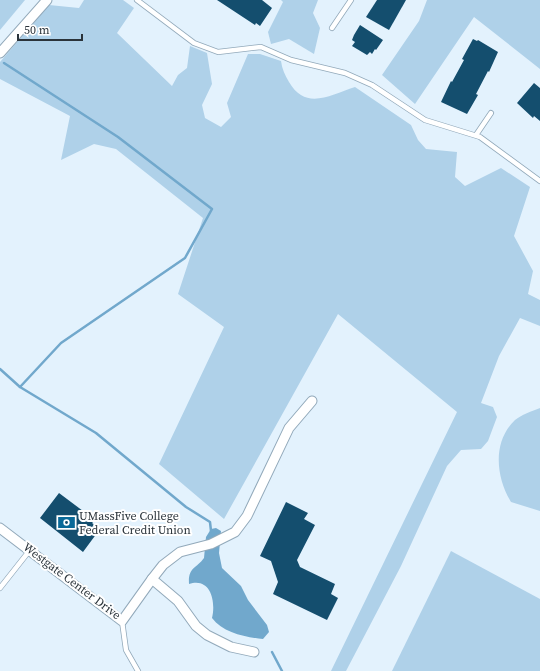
<svg xmlns="http://www.w3.org/2000/svg" width="540" height="671" font-family="'Source Serif 4',serif">
<style>
.green{fill:#afd1e9}
.water{fill:#71a8cc}
.lines{fill:none;stroke-linecap:round;stroke-linejoin:round}
.stream{stroke:#71a8cc;stroke-width:2.5}
.building{fill:#144e6e}
.lane-casing{stroke:#92a9ba;stroke-width:6}
.street-casing{stroke:#92a9ba;stroke-width:11}
.lane{stroke:#fff;stroke-width:4.5}
.street{stroke:#fff;stroke-width:9}
.labels{text-anchor:middle;stroke-width:4;stroke-linejoin:round;paint-order:stroke}
.poi-label{font-size:12px;fill:#2a333a;stroke:#fff;text-anchor:start}
.street-label{font-size:12px;fill:#2a333a;stroke:#fff}
</style>
<rect width="100%" height="100%" fill="#e3f2fd"/>
<!-- green -->
<g class="green">
<polygon points="0,0 25,0 0,30"/>
<path d="M 84,0 L 123,0 L 134,8 L 117,33 L 172,86 L 178,75 L 187,68 L 190,46 L 207,53 L 212,84 L 202,105 L 205,118 L 221,127 L 231,117 L 227,103 L 248,54 L 260,54 L 281,61 C 282,69 285,75 289,82 C 306,111 330,95 355,87 L 411,125 L 418,140 L 426,149 L 457,152 L 455,177 L 465,186 L 501,168 L 530,187 L 514,236 L 533,271 L 528,294 L 540,300 L 540,326 L 520,318 L 499,356 L 481,403 L 493,407 L 497,417 L 488,441 L 481,449 L 461,450 L 447,466 L 401,566 L 346,671 L 331,671 L 457,412 L 338,314 L 224,519 L 159,464 L 224,327 L 178,294 L 203,218 L 116,149 L 94,144 L 61,160 L 70,116 L 0,79 L 0,62 L 49,5 L 79,8 Z"/>
<polygon points="281,0 318,0 313,13 320,28 314,54 289,39 271,44 268,32 283,2"/>
<polygon points="427,0 540,0 540,69 474,17 415,104 382,75 419,21"/>
<path d="M 540,408 L 540,511 L 511,502 C 496,477 492,442 515,420 C 521,415 532,411 540,408 Z"/>
<polygon points="451,551 540,599 540,671 392,671"/>
</g>
<!-- water -->
<path class="water" d="M 216,528 L 221,531 L 219,553 L 222,568 L 241,586 L 248,600 L 267,625 L 269,632 L 263,639 C 245,637 223,633 212,618 C 216,602 211,577 189,584 C 188,567 196,569 204,558 L 206,537 L 211,529 Z"/>
<g class="lines">
<!-- stream -->
<g class="stream">
<polyline points="4,63 118,137 212,209 185,258 61,343 20,387"/>
<polyline points="0,369 20,387 96,433 186,507 210,522 211,531"/>
<polyline points="272,652 282,671"/>
</g>
</g>
<!-- building -->
<g class="building">
<polygon points="217,0 262,0 272,8 260,26 256,23 255,25"/>
<polygon points="377,0 406,0 389,30 366,17"/>
<polygon points="360,25 383,40 376,50 375,49 372,54 370,52 367,55 352,46 355,42 352,40 354,35"/>
<polygon points="473,39 477,41 478,40 498,52 489,72 488,71 476,94 478,95 467,114 441,102 451,81 452,82 464,60 462,59"/>
<polygon points="534,83 540,88 540,121 534,116 533,118 517,103"/>
<polygon points="59,493 95,520 92,523 100,529 83,552 40,518"/>
<polygon points="286,502 308,513 304,519 315,525 297,560 300,567 335,584 331,594 338,598 327,620 273,594 278,582 271,561 260,556"/>
</g>
<g class="lines">
<defs>
<g id="lane">
<polyline points="137,0 194,43 218,52 261,47 291,60 345,73 372,85 425,120 480,137 540,181"/>
<polyline points="332,28 351,0"/>
<polyline points="476,135 491,113"/>
<polyline points="0,588 30,550"/>
<polyline points="122,621 126,650 138,671"/>
</g>
<g id="street">
<polyline points="0,53 47,0"/>
<polyline points="0,528 122,621 152,579"/>
<polyline points="254,652 231,647 207,635 196,626 178,601 152,579 163,565 180,552 211,544 235,532 247,516 289,428 312,401"/>
</g>
</defs>
<!-- lane casing -->
<use href="#lane" class="lane-casing"/>
<!-- street casing -->
<use href="#street" class="street-casing"/>
<!-- lane -->
<use href="#lane" class="lane"/>
<!-- street -->
<use href="#street" class="street"/>
</g>
<!-- icons -->
<defs>
<symbol id="bank-bare" viewBox="-9 -9 18 18"><path d="M-6-4H6V4H-6ZM0-2.3a2.3 2.3 0 1 0 0 4.6a2.3 2.3 0 1 0 0-4.6Z" fill="#096998" stroke="#fff" stroke-width="2.5" paint-order="stroke"/></symbol>
</defs>
<g fill-rule="evenodd">
<use href="#bank-bare" x="54" y="510" width="25" height="25"/>
</g>
<g class="labels">
<!-- poi labels -->
<g class="poi-label">
<text x="79" y="520">UMassFive College<tspan x="79" dy="14">Federal Credit Union</tspan></text>
</g>
<!-- street labels -->
<g class="street-label">
<text transform="translate(72 581) rotate(37)" y="4">Westgate Center Drive</text>
</g>
</g>
<!-- scale -->
<path d="M18 34v6h64v-6" fill="none" stroke="#2a333a" stroke-width="2"/>
<text x="24" y="34" font-size="12" fill="#2a333a" stroke="#ffffff" stroke-width="3" paint-order="stroke">50 m</text>
</svg>
